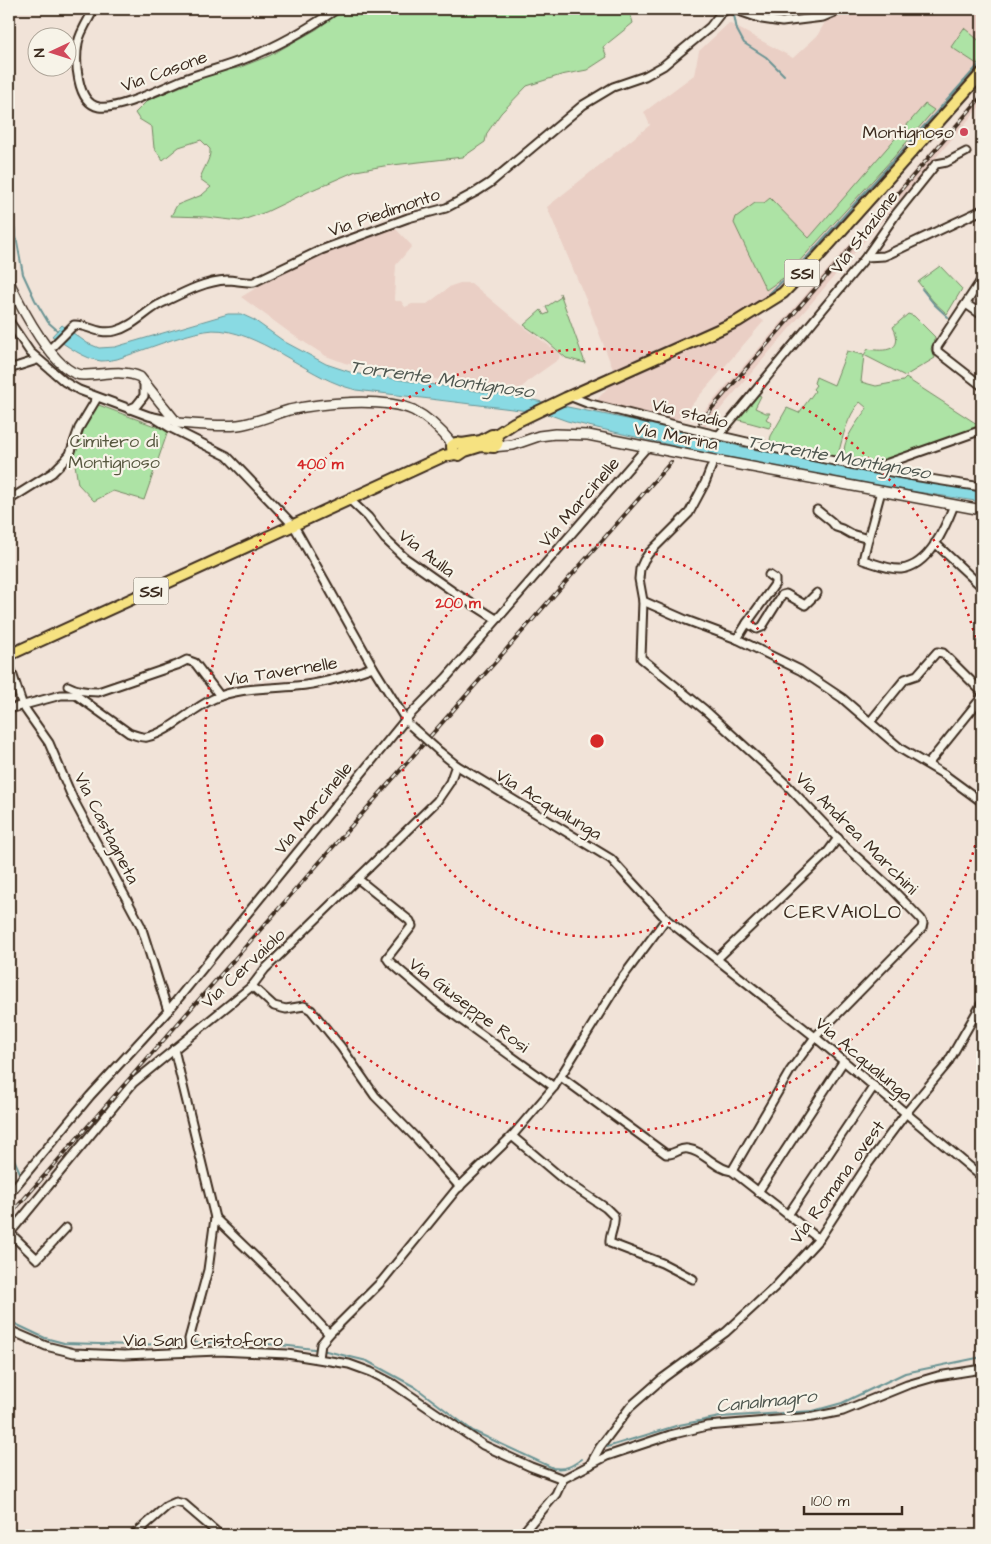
<svg xmlns="http://www.w3.org/2000/svg" width="991" height="1544" font-family="'Architects Daughter',sans-serif">
<style>
.built{fill:#eacfc5}
.green{fill:#ade3a5;stroke:#748662}
.water{fill:#89dae3;stroke:#6a9494}
.lines{fill:none;stroke-linecap:round;stroke-linejoin:round}
.stream{stroke:#6a9494;stroke-width:2}
.street-casing{stroke:#3b2a1e;stroke-width:11}
.secondary-casing{stroke:#3b2a1e;stroke-width:12}
.primary-casing{stroke:#3b2a1e;stroke-width:14}
.street{stroke:#f7f3e8;stroke-width:7}
.secondary{stroke:#f7f3e8;stroke-width:9}
.primary{stroke:#f6e281;stroke-width:10}
.rail-casing{stroke:#3b2a1e;stroke-width:4}
.rail{stroke:#f7f3e8;stroke-width:2;stroke-dasharray:5.5;stroke-linecap:butt}
.street-bridge-casing{stroke:#3b2a1e;stroke-width:11;stroke-linecap:butt}
.street-bridge{stroke:#f7f3e8;stroke-width:7}
.ring{fill:none;stroke:#d62828;stroke-width:2.5;stroke-dasharray:2.5 5}
.poi-dot{fill:#d1495b;stroke:#f7f3e8;stroke-width:2}
.labels{text-anchor:middle;stroke-width:4.5;stroke-linejoin:round;paint-order:stroke}
.shield{fill:#f7f3e8;stroke:#73665b;stroke-width:1}
.shield-label{font-size:16px;font-weight:bold;fill:#3b2a1e}
.street-label{font-size:18px;fill:#3b2a1e;stroke:#f7f3e8}
.poi-label{font-size:18px;fill:#3b2a1e;stroke:#f7f3e8;text-anchor:end}
.park-label{font-size:18px;fill:#585840;stroke:#f7f3e8}
.water-label{font-size:19px;font-style:italic;fill:#4e564f;stroke:#f7f3e8}
.quarter-label{font-size:20px;letter-spacing:1px;fill:#3b2a1e;stroke:#f7f3e8}
.centre{fill:#d62828;stroke:#f7f3e8;stroke-width:2.5}
.ring-label{font-size:15px;text-anchor:middle;font-weight:bold;fill:#d62828;stroke:#f7f3e8;stroke-width:4.5;stroke-linejoin:round;paint-order:stroke}
</style>
<rect width="100%" height="100%" fill="#f1e3d8"/>
<filter id="ink" filterUnits="userSpaceOnUse"><feTurbulence type="fractalNoise" baseFrequency=".02" numOctaves="2"/><feDisplacementMap in="SourceGraphic" scale="10" xChannelSelector="R" yChannelSelector="G"/><feConvolveMatrix kernelMatrix="1 2 1 2 8 2 1 2 1" color-interpolation-filters="sRGB"/></filter>
<g filter="url(#ink)">
<!-- built -->
<g class="built">
<polygon points="847,9 982,9 982,67 823,245 793,277 774,293 746,314 614,372 589,307 547,207 650,125 644,112 694,75 699,51 729,23 793,58 817,36 827,19"/>
<polygon points="982,93 982,104 705,427 697,419"/>
<polygon points="394,227 412,246 396,265 394,299 396,301 401,301 405,307 412,304 427,304 451,286 460,283 471,283 519,323 560,354 559,359 532,378 521,388 504,389 379,371 345,363 326,356 293,335 241,297 285,271 324,252"/>
<polygon points="758,317 764,321 688,409 675,421 621,409 596,401 609,386"/>
</g>
<!-- green -->
<g class="green">
<path d="M 344,9 L 637,9 L 637,10 L 631,16 L 633,23 L 603,47 L 607,57 L 587,70 L 561,75 L 527,86 L 501,113 L 487,133 L 485,142 L 463,157 L 384,166 L 356,171 L 312,190 L 266,212 L 240,221 L 206,217 L 171,216 L 177,205 L 202,195 L 211,187 L 200,179 C 203,168 211,160 210,149 L 201,140 L 179,147 L 163,160 L 154,148 L 152,127 L 139,119 L 135,113 L 148,100 L 216,72 L 238,68 L 269,56 L 317,29 Z"/>
<polygon points="964,28 982,43 982,58 977,64 951,47"/>
<polygon points="925,104 934,110 893,158 786,276 766,290 734,223 736,217 755,203 764,203 770,198 809,238"/>
<polygon points="940,266 962,289 947,314 933,301 918,282"/>
<polygon points="560,293 584,360 585,363 566,358 548,342 524,325 541,310 544,315 549,313 546,307 561,297"/>
<path d="M 908,314 L 914,316 L 935,337 L 931,349 L 935,358 L 905,376 L 864,355 L 861,382 L 876,386 L 903,381 L 906,378 L 980,426 L 922,448 L 873,463 C 866,458 858,460 850,457 C 832,452 862,416 867,408 L 860,402 C 847,417 843,436 838,455 L 836,456 L 783,448 L 772,444 L 770,440 L 771,436 L 787,408 L 799,413 L 815,391 L 813,389 L 816,385 L 814,383 L 816,377 L 834,385 L 847,351 L 864,355 L 868,349 C 885,352 905,351 893,327 Z"/>
<polygon points="757,394 761,396 755,408 766,413 770,413 766,419 772,423 769,428 736,419"/>
<polygon points="96,404 168,431 144,500 113,491 94,501 78,484 73,451 79,430"/>
</g>
<!-- water -->
<path class="water" d="M 228,314 L 241,314 L 254,320 L 285,342 L 326,364 L 353,373 L 518,397 L 637,421 L 747,448 L 857,469 L 982,490 L 982,502 L 892,488 L 713,455 L 567,421 L 545,413 L 356,390 C 350,388 344,387 338,384 C 300,370 246,323 205,331 C 177,336 145,350 117,359 C 112,360 106,361 101,361 C 84,359 66,345 52,336 L 62,325 L 87,343 L 99,348 L 115,347 Z"/>
<g class="lines">
<!-- stream -->
<g class="stream">
<polyline points="734,15 737,30 744,43 766,57 784,75"/>
<polyline points="9,199 23,274 35,300 48,322 57,330"/>
<polyline points="922,289 934,304 948,317"/>
<polyline points="768,295 808,256 982,61"/>
<polyline points="9,1148 21,1175"/>
<polyline points="9,1321 45,1338 64,1343 135,1345 187,1343"/>
<path d="M 192,1343 L 245,1342 L 289,1346 L 322,1350 L 367,1361 L 415,1387 L 473,1431 L 553,1468 C 566,1470 572,1466 582,1459"/>
<polyline points="607,1447 679,1425 720,1417 813,1411 842,1403 905,1373 982,1357"/>
</g>
<defs>
<g id="street">
<path d="M 94,9 C 89,19 80,32 78,43 C 75,60 76,103 99,107 C 119,110 162,88 182,80 C 203,72 226,67 247,58 C 279,46 309,28 337,9"/>
<polyline points="866,257 884,256 889,254 982,210"/>
<polyline points="982,279 937,347 937,351 982,386"/>
<polyline points="966,304 982,315"/>
<polyline points="9,321 30,352 65,382 79,390 149,416 177,422"/>
<path d="M 49,350 L 74,325 C 87,324 97,335 115,331 C 132,327 144,313 158,305 C 179,295 203,281 227,280 C 236,280 244,283 254,282 L 321,250 L 408,218 L 446,208 L 476,192 L 490,183 L 583,105 L 613,87 L 645,76 L 663,66 L 710,27 L 720,14 L 727,9 L 736,10 L 762,19 L 782,22 L 823,17 L 842,9"/>
<polyline points="9,369 37,360"/>
<path d="M 569,396 L 587,403 C 717,436 849,468 982,487"/>
<polyline points="129,409 136,406 144,396 144,382"/>
<polyline points="153,417 169,427 227,456 294,526 373,667 407,722"/>
<polyline points="719,435 866,257 896,214 936,164 947,162 966,152"/>
<polyline points="714,460 705,483 689,513 649,553 644,560 640,569 639,579 643,601 641,658 705,710 786,784 846,847 892,889 921,919 923,923 922,928 815,1037 790,1071 732,1171"/>
<polyline points="874,468 982,430"/>
<polyline points="349,499 368,517 385,539 404,557 455,593 496,619"/>
<polyline points="9,500 52,473 64,461 70,454 79,428 97,398"/>
<path d="M 817,510 L 832,522 L 836,527 L 842,529 L 851,534 L 868,539 L 863,560 C 874,563 889,570 901,569 C 929,566 945,528 954,505"/>
<polyline points="868,539 881,491"/>
<polyline points="935,543 982,587"/>
<polyline points="643,601 686,620 737,639 800,670 842,698 901,749 945,775 982,802"/>
<polyline points="747,623 775,584 775,579 769,575"/>
<polyline points="737,639 747,623 757,629 762,627 782,595 786,594 805,605 817,593"/>
<polyline points="9,664 23,706 49,743 73,799 141,926 168,1011"/>
<path d="M 68,686 C 77,691 88,692 98,692 L 177,665 L 187,660 L 195,663 L 220,696"/>
<path d="M 9,709 L 61,695 L 76,695 L 129,733 C 135,735 140,738 147,737 C 170,732 191,709 213,699 C 239,687 268,689 296,686 C 323,684 348,676 373,667"/>
<polyline points="870,722 905,679 917,675 937,652 943,653 982,692"/>
<polyline points="440,752 456,765 611,859 666,919 815,1037 982,1177"/>
<polyline points="928,764 982,697"/>
<polyline points="358,879 410,921 412,926 387,958 389,961 439,1004 554,1087"/>
<polyline points="717,959 827,853 838,838"/>
<polyline points="252,986 274,1006 286,1009 304,1006 311,1010 341,1047 375,1096 418,1140 460,1187"/>
<polyline points="174,1049 215,1218 208,1270 189,1339 190,1352"/>
<path d="M 561,1077 L 666,1154 C 675,1155 680,1147 688,1149 C 704,1151 715,1169 732,1171 L 819,1239"/>
<path d="M 512,1136 L 564,1180 L 606,1208 L 614,1216 C 616,1225 609,1234 610,1243 L 662,1263 L 693,1279"/>
<polyline points="758,1192 843,1062"/>
<polyline points="9,1194 90,1096 168,1011 405,720 446,678 647,447"/>
<polyline points="788,1215 874,1086"/>
<polyline points="215,1218 277,1278 329,1334"/>
<polyline points="10,1233 37,1259 66,1228"/>
<polyline points="9,1234 133,1083 252,986 265,969 437,801 450,782 456,765"/>
<polyline points="9,1330 46,1346 74,1353 124,1355 218,1351 287,1354 349,1364 371,1372 392,1383 483,1445 531,1467 563,1479 607,1456 670,1435 707,1426 813,1417 843,1411 907,1385 938,1376 982,1369"/>
<polyline points="319,1358 321,1344 329,1334 382,1281 456,1190 512,1136 554,1087 619,982 666,919"/>
<polyline points="590,1465 600,1447 630,1407 663,1378 726,1332 775,1287 819,1239 868,1164 906,1113 947,1064 982,1003"/>
<polyline points="134,1535 167,1506 176,1502 184,1504 220,1535"/>
<polyline points="521,1535 556,1494 563,1479"/>
</g>
<g id="secondary">
<path d="M 9,282 C 20,305 55,375 83,375 C 101,375 124,369 140,377 L 177,423 C 197,424 218,427 238,425 C 255,423 272,415 289,410 C 321,403 382,397 413,410 C 429,418 442,431 453,445"/>
<polyline points="492,447 513,445 539,436 555,434 588,435 714,460 982,510"/>
</g>
<g id="primary">
<path d="M 492,435 C 498,437 500,443 494,447 L 481,446 L 465,451 L 459,455 C 454,454 452,451 452,446 L 456,443 L 462,444 L 481,441 Z"/>
<polyline points="494,436 514,423 566,398 738,321 783,293 817,258 982,73"/>
<path d="M 9,655 C 154,590 299,522 444,456 L 455,454"/>
</g>
</defs>
<!-- street casing -->
<use href="#street" class="street-casing"/>
<!-- secondary casing -->
<use href="#secondary" class="secondary-casing"/>
<!-- primary casing -->
<use href="#primary" class="primary-casing"/>
<!-- street -->
<use href="#street" class="street"/>
<!-- secondary -->
<use href="#secondary" class="secondary"/>
<!-- primary -->
<use href="#primary" class="primary"/>
<defs>
<g id="rail">
<polyline points="700,422 982,96"/>
<polyline points="9,1216 671,462"/>
</g>
</defs>
<!-- rail casing -->
<use href="#rail" class="rail-casing"/>
<!-- rail -->
<use href="#rail" class="rail"/>
<defs>
<polyline id="street-bridge" points="411,726 440,752"/>
</defs>
<!-- street-bridge casing -->
<use href="#street-bridge" class="street-bridge-casing"/>
<!-- street-bridge -->
<use href="#street-bridge" class="street-bridge"/>
</g>
</g>
<!-- distance rings -->
<g class="ring">
<circle cx="597" cy="741" r="196"/>
<path d="M982 816A392 392 0 1 1 982 666"/>
</g>
<!-- markers -->
<circle class="poi-dot" cx="964" cy="132" r="5"/>
<g class="labels">
<!-- shield labels -->
<g class="shield">
<rect x="784.5" y="259.5" width="35" height="27" rx="4"/>
<rect x="133.5" y="577.5" width="35" height="27" rx="4"/>
</g>
<g class="shield-label">
<text x="802" y="279">SS1</text>
<text x="151" y="597">SS1</text>
</g>
<!-- street labels -->
<g class="street-label">
<text transform="translate(164 71) rotate(-20)" y="6">Via Casone</text>
<text transform="translate(384 212) rotate(-19)" y="6">Via Piedimonto</text>
<text transform="translate(864 232) rotate(-53)" y="6">Via Stazione</text>
<text transform="translate(690 413) rotate(14)" y="6">Via stadio</text>
<text transform="translate(676 436) rotate(11)" y="6">Via Marina</text>
<text transform="translate(579 502) rotate(-49)" y="6">Via Marcinelle</text>
<text transform="translate(427 553) rotate(38)" y="6">Via Aulla</text>
<text transform="translate(281 671) rotate(-9)" y="6">Via Tavernelle</text>
<text transform="translate(549 804) rotate(31)" y="6">Via Acqualunga</text>
<text transform="translate(313 808) rotate(-51)" y="6">Via Marcinelle</text>
<text transform="translate(107 828) rotate(63)" y="6">Via Castagneta</text>
<text transform="translate(857 833) rotate(45)" y="6">Via Andrea Marchini</text>
<text transform="translate(243 968) rotate(-43)" y="6">Via Cervaiolo</text>
<text transform="translate(469 1005) rotate(37)" y="6">Via Giuseppe Rosi</text>
<text transform="translate(864 1059) rotate(40)" y="6">Via Acqualunga</text>
<text transform="translate(837 1182) rotate(-54)" y="6">Via Romana ovest</text>
<text x="203" y="1346">Via San Cristoforo</text>
</g>
<!-- poi labels -->
<g class="poi-label">
<text x="954" y="138">Montignoso</text>
</g>
<!-- park labels -->
<g class="park-label">
<text x="114" y="447">Cimitero di<tspan x="114" dy="21">Montignoso</tspan></text>
</g>
<!-- water labels -->
<g class="water-label">
<text transform="translate(442 378) rotate(8)" y="7">Torrente Montignoso</text>
<text transform="translate(839 456) rotate(10)" y="7">Torrente Montignoso</text>
<text transform="translate(766 1400) rotate(-6)" y="7">Canalmagro</text>
</g>
<!-- quarter labels -->
<g class="quarter-label">
<text x="843" y="918">CERVAIOLO</text>
</g>
</g>
<circle cx="597" cy="741" r="8" class="centre"/>
<g class="ring-label">
<text x="320" y="469">400 m</text>
<text x="458" y="608">200 m</text>
</g>
<!-- margin -->
<rect width="991" height="1544" fill="none" stroke="#f7f3e8" stroke-width="30"/>
<rect x="15" y="15" width="961" height="1514" fill="none" stroke="#3b2a1e" stroke-width="2" filter="url(#ink)"/>
<!-- north arrow -->
<g transform="translate(52 52) rotate(266)"><circle r="24" fill="#f7f3e8" stroke="#aca397"/>
<path d="M0-4L9 19L0 12L-9 19Z" fill="#d1495b"/>
<text y="-8" font-size="14" font-weight="bold" text-anchor="middle" fill="#3b2a1e">N</text>
</g>
<!-- scale -->
<path d="M804 1506v8h98v-8" fill="none" stroke="#3b2a1e" stroke-width="2.5"/>
<text x="811" y="1506" font-size="15" fill="#3b2a1e" stroke="#f7f3e8" stroke-width="4" paint-order="stroke">100 m</text>
</svg>
